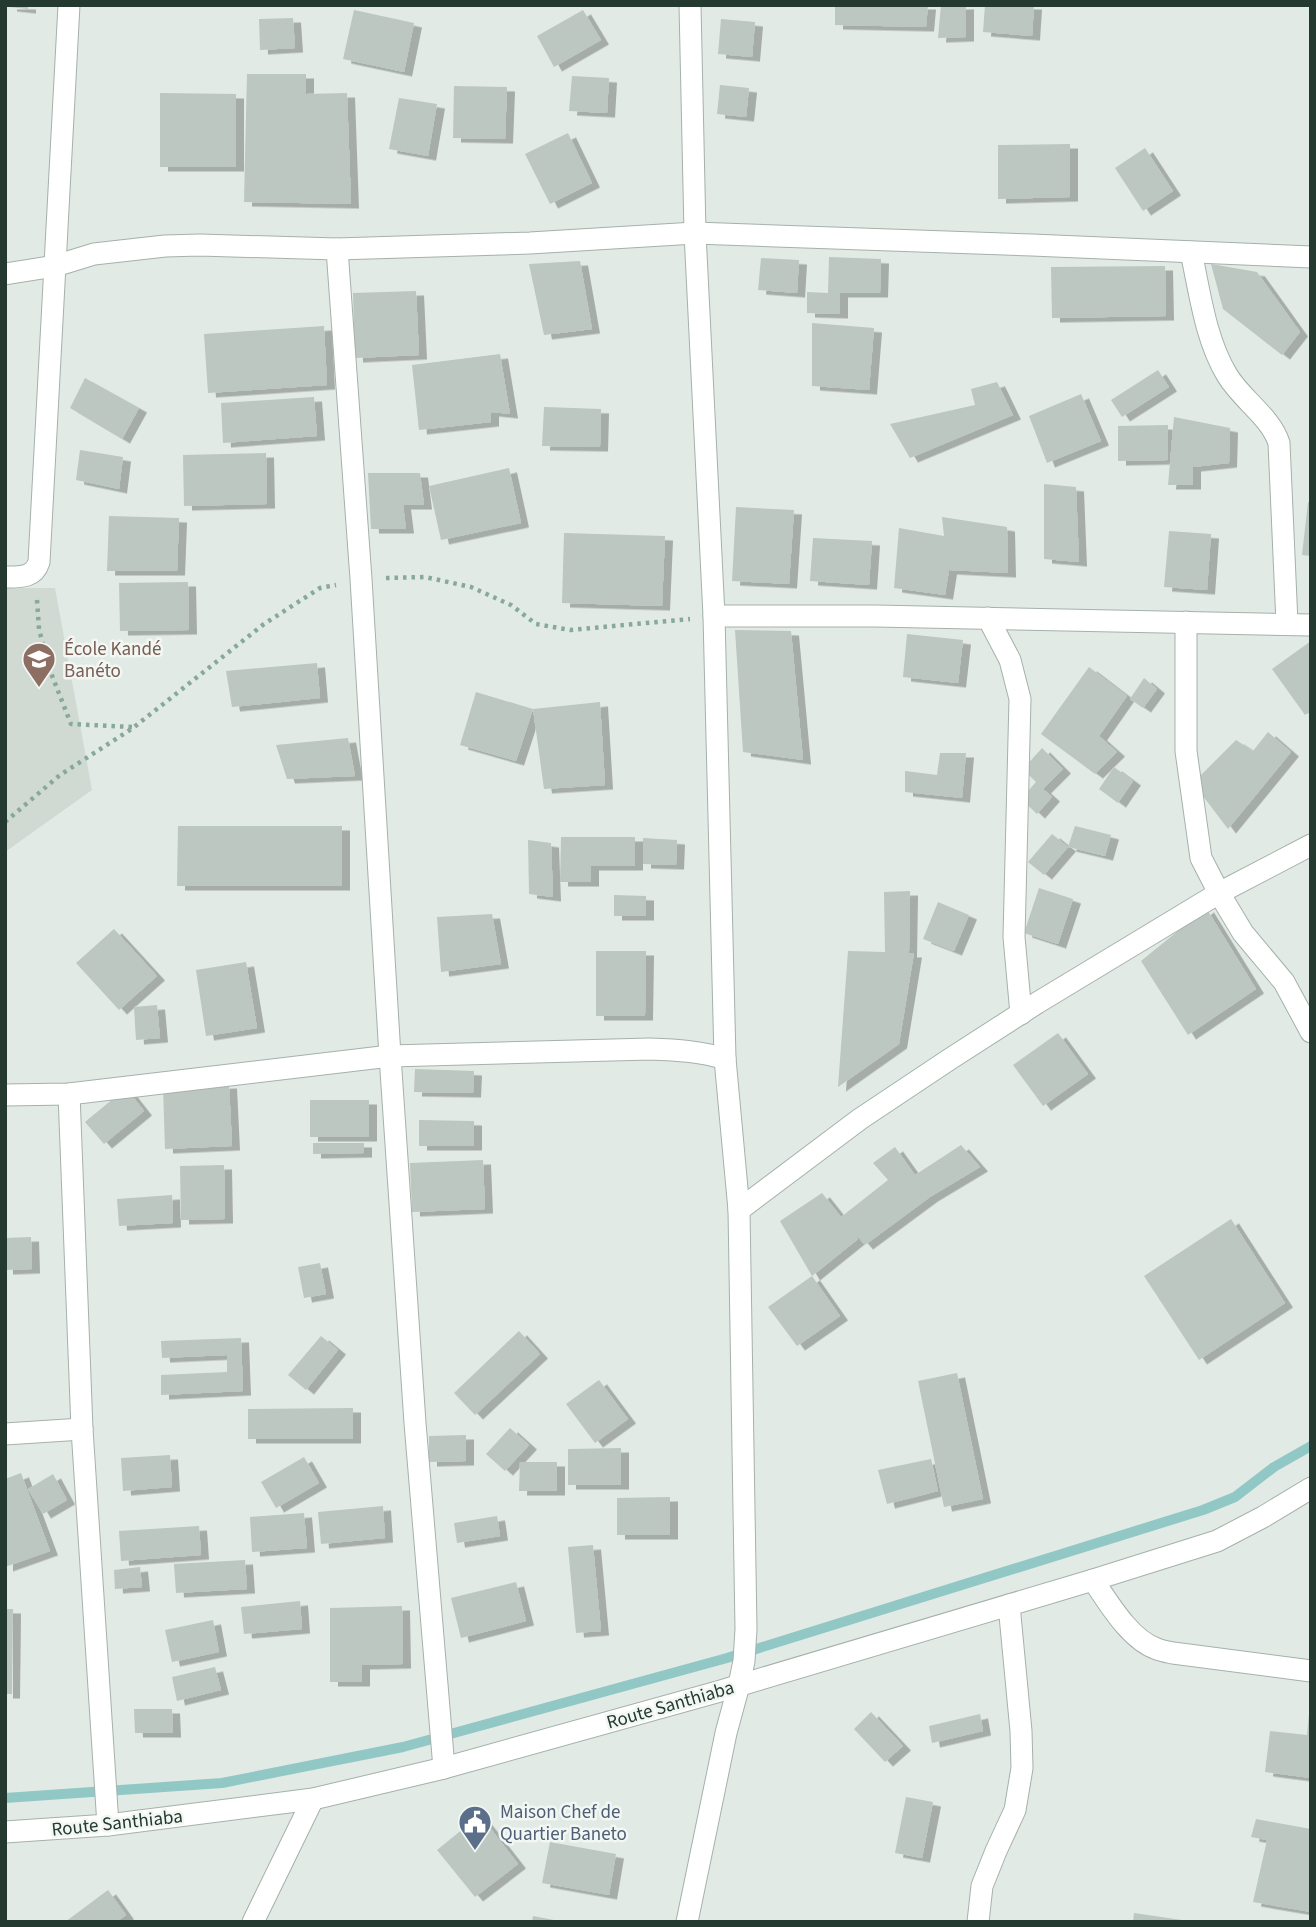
<svg xmlns="http://www.w3.org/2000/svg" width="1316" height="1927" font-family="'Source Sans 3',sans-serif">
<style>
.built{fill:#d0dad3}
.lines{fill:none;stroke-linecap:round;stroke-linejoin:round}
.stream{stroke:#91c8c5;stroke-width:10}
.building{fill:#bbc7c0;filter:url(#shadow)}
.minor-casing{stroke:#a5b1ab;stroke-width:23}
.tertiary-casing{stroke:#a5b1ab;stroke-width:23}
.path{stroke:#86aa97;stroke-width:4.5;stroke-dasharray:3.5 5;stroke-linecap:butt}
.minor{stroke:#fff;stroke-width:21}
.tertiary{stroke:#fff;stroke-width:21}
.labels{text-anchor:middle;stroke-width:5;stroke-linejoin:round;paint-order:stroke}
.education-label{font-size:19px;fill:#785e54;stroke:#f2f7f3;text-anchor:start}
.street-label{font-size:19px;fill:#24392f;stroke:#f2f7f3}
.service-label{font-size:19px;fill:#4e5e75;stroke:#f2f7f3;text-anchor:start}
</style>
<defs>
<filter id="shadow"><feDropShadow dx="8" dy="4.5" stdDeviation="0" flood-color="#0004"/></filter>
</defs>
<rect width="100%" height="100%" fill="#e2eae5"/>
<!-- built -->
<polygon class="built" points="5,588 55,588 92,790 5,852"/>
<g class="lines">
<!-- stream -->
<polyline class="stream" points="5,1798 222,1783 403,1747 727,1658 1203,1510 1235,1497 1274,1467 1311,1446"/>
</g>
<!-- building -->
<g class="building">
<polygon points="9,5 28,5 28,9 9,7"/>
<polygon points="835,5 928,5 926,27 835,25"/>
<polygon points="941,5 966,5 966,37 938,38"/>
<polygon points="985,5 1034,5 1032,36 983,32"/>
<polygon points="354,10 414,23 404,72 343,59"/>
<polygon points="583,10 601,40 554,67 537,36"/>
<polygon points="293,18 295,48 260,50 259,19"/>
<polygon points="721,19 755,22 752,57 718,54"/>
<polygon points="247,74 306,74 306,94 347,93 351,204 244,202"/>
<polygon points="572,76 609,78 607,113 569,111"/>
<polygon points="720,85 749,88 746,117 717,114"/>
<polygon points="454,86 507,87 505,139 453,138"/>
<polygon points="160,93 236,94 236,167 160,167"/>
<polygon points="399,98 437,104 428,156 389,149"/>
<polygon points="568,133 592,183 550,204 525,154"/>
<polygon points="1070,144 1070,197 998,199 998,145"/>
<polygon points="1145,148 1173,191 1143,211 1115,168"/>
<polygon points="829,257 881,259 880,293 840,293 840,314 807,313 807,292 828,293"/>
<polygon points="761,258 799,260 797,293 758,290"/>
<polygon points="580,261 592,329 544,335 529,264"/>
<polygon points="1211,264 1257,272 1300,332 1282,355 1223,309"/>
<polygon points="1165,266 1166,316 1052,318 1051,267"/>
<polygon points="416,291 419,355 355,358 353,293"/>
<polygon points="812,323 874,328 869,390 812,386"/>
<polygon points="324,326 327,385 208,393 204,334"/>
<polygon points="500,354 510,414 491,412 491,422 419,430 412,365"/>
<polygon points="1158,370 1169,387 1122,417 1111,400"/>
<polygon points="85,378 139,408 122,439 70,408"/>
<polygon points="997,382 1013,415 910,458 890,424 975,405 971,389"/>
<polygon points="1081,394 1101,441 1047,463 1029,416"/>
<polygon points="314,397 317,436 223,443 221,403"/>
<polygon points="544,407 601,409 600,447 542,446"/>
<polygon points="1174,417 1230,428 1229,463 1193,467 1193,485 1168,485"/>
<polygon points="1168,425 1168,460 1118,461 1118,426"/>
<polygon points="80,450 123,457 119,489 76,480"/>
<polygon points="266,453 267,504 184,506 183,455"/>
<polygon points="509,468 521,523 441,540 429,486"/>
<polygon points="368,473 420,473 424,505 403,505 406,529 371,529"/>
<polygon points="1044,484 1076,487 1079,562 1044,559"/>
<polygon points="1308,502 1311,503 1311,556 1302,555"/>
<polygon points="736,507 794,510 789,584 732,581"/>
<polygon points="109,516 179,518 177,571 107,571"/>
<polygon points="942,517 1007,527 1008,573 949,570 945,595 894,588 899,528 944,536"/>
<polygon points="1169,531 1211,534 1207,590 1164,587"/>
<polygon points="564,533 665,536 662,606 562,603"/>
<polygon points="813,538 872,541 869,585 810,581"/>
<polygon points="188,582 189,630 120,631 119,583"/>
<polygon points="735,630 791,631 803,760 743,752"/>
<polygon points="907,634 963,640 958,683 903,677"/>
<polygon points="1311,641 1311,711 1305,715 1272,669"/>
<polygon points="317,663 320,698 232,707 226,671"/>
<polygon points="1089,667 1127,696 1099,736 1117,752 1095,774 1041,734"/>
<polygon points="1144,678 1157,689 1143,708 1130,699"/>
<polygon points="476,692 533,709 600,702 605,785 544,789 533,709 516,761 460,745"/>
<polygon points="1268,732 1291,752 1228,829 1193,783 1236,740 1253,751"/>
<polygon points="348,738 355,776 287,779 276,745"/>
<polygon points="1042,748 1063,769 1043,789 1052,797 1037,814 1021,799 1036,782 1023,769"/>
<polygon points="940,753 966,753 962,798 905,792 905,771 937,775"/>
<polygon points="1114,767 1133,781 1118,803 1099,789"/>
<polygon points="178,826 342,826 342,886 177,886"/>
<polygon points="1075,826 1111,835 1105,856 1068,847"/>
<polygon points="1052,834 1068,847 1044,875 1028,862"/>
<polygon points="561,837 635,837 635,866 591,866 591,882 560,882"/>
<polygon points="643,838 677,840 676,865 643,864"/>
<polygon points="528,840 551,843 553,897 529,894"/>
<polygon points="1039,888 1073,899 1058,944 1024,933"/>
<polygon points="910,891 909,953 914,953 899,1044 838,1087 848,951 885,952 884,892"/>
<polygon points="614,895 646,896 646,916 614,916"/>
<polygon points="938,902 969,915 954,951 923,939"/>
<polygon points="1206,908 1256,989 1188,1035 1141,961"/>
<polygon points="492,914 501,964 441,972 437,917"/>
<polygon points="114,929 157,976 119,1010 76,963"/>
<polygon points="596,951 646,951 645,1016 596,1016"/>
<polygon points="246,962 257,1028 206,1036 196,970"/>
<polygon points="157,1005 160,1038 136,1040 134,1007"/>
<polygon points="1058,1033 1088,1074 1043,1106 1013,1065"/>
<polygon points="415,1069 474,1071 473,1093 414,1092"/>
<polygon points="229,1084 232,1146 165,1149 163,1087"/>
<polygon points="126,1088 144,1111 104,1144 85,1122"/>
<rect x="310" y="1100" width="59" height="37"/>
<polygon points="419,1120 474,1121 474,1146 419,1146"/>
<polygon points="313,1143 364,1143 364,1153 313,1154"/>
<polygon points="961,1145 980,1167 930,1197 865,1245 847,1224 858,1239 812,1276 780,1221 822,1193 841,1217 888,1180 873,1163 895,1147 915,1175"/>
<polygon points="483,1160 485,1209 412,1212 410,1163"/>
<polygon points="224,1165 225,1219 181,1220 180,1166"/>
<polygon points="172,1195 173,1223 119,1226 117,1199"/>
<polygon points="1231,1219 1285,1303 1199,1360 1144,1276"/>
<polygon points="31,1237 32,1269 5,1270 5,1238"/>
<polygon points="320,1263 326,1294 304,1298 298,1267"/>
<polygon points="812,1276 840,1316 797,1346 768,1307"/>
<polygon points="519,1331 540,1354 475,1415 454,1393"/>
<polygon points="321,1336 338,1350 306,1390 288,1375"/>
<polygon points="241,1338 243,1391 161,1395 161,1375 227,1372 227,1355 162,1358 161,1341"/>
<polygon points="957,1373 983,1499 944,1507 918,1381"/>
<polygon points="599,1380 628,1419 595,1443 566,1404"/>
<polygon points="353,1408 353,1439 248,1439 248,1409"/>
<polygon points="510,1428 529,1445 505,1471 486,1454"/>
<polygon points="466,1435 466,1461 429,1462 429,1436"/>
<polygon points="621,1448 621,1485 568,1485 568,1449"/>
<polygon points="170,1455 172,1487 123,1491 121,1458"/>
<polygon points="304,1457 319,1483 276,1508 261,1482"/>
<polygon points="931,1459 938,1491 887,1504 878,1470"/>
<polygon points="520,1462 557,1462 557,1491 519,1491"/>
<polygon points="21,1473 50,1551 5,1567 5,1479"/>
<polygon points="53,1474 67,1500 43,1514 28,1489"/>
<polygon points="670,1497 670,1535 617,1535 617,1498"/>
<polygon points="383,1506 385,1538 321,1544 318,1512"/>
<polygon points="304,1513 307,1548 252,1552 250,1517"/>
<polygon points="497,1516 500,1536 457,1543 454,1523"/>
<polygon points="199,1526 201,1555 121,1561 119,1531"/>
<polygon points="593,1545 601,1631 576,1633 568,1547"/>
<polygon points="245,1560 247,1589 176,1593 174,1564"/>
<polygon points="140,1567 142,1587 115,1589 114,1570"/>
<polygon points="516,1582 526,1621 461,1638 451,1598"/>
<polygon points="300,1601 302,1629 244,1634 241,1607"/>
<polygon points="402,1606 403,1664 362,1665 362,1682 330,1682 330,1608"/>
<polygon points="5,1609 13,1609 12,1694 5,1694"/>
<polygon points="213,1620 219,1652 172,1662 165,1630"/>
<polygon points="215,1667 221,1690 177,1701 172,1677"/>
<polygon points="134,1709 172,1709 173,1733 135,1733"/>
<polygon points="871,1712 903,1746 885,1762 854,1729"/>
<polygon points="980,1714 983,1731 932,1743 929,1726"/>
<polygon points="1309,1714 1311,1714 1311,1778 1265,1772 1270,1731 1307,1735"/>
<polygon points="906,1797 933,1802 922,1858 895,1853"/>
<polygon points="480,1815 518,1864 475,1897 437,1850"/>
<polygon points="1256,1819 1311,1829 1311,1912 1253,1902 1267,1840 1251,1837"/>
<polygon points="550,1842 616,1854 609,1895 542,1883"/>
<polygon points="108,1890 126,1915 116,1922 65,1922"/>
<polygon points="1134,1913 1182,1920 1182,1922 1133,1922"/>
<polygon points="533,1916 554,1920 554,1922 532,1922"/>
</g>
<g class="lines">
<defs>
<g id="minor">
<polyline points="337,249 361,579 390,1056 415,1423 444,1768"/>
<path d="M 1191,252 C 1200,293 1205,338 1227,375 C 1242,400 1270,416 1279,443 L 1287,623"/>
<polyline points="5,274 55,266 94,254 165,246 200,245 337,249 530,243 695,233 1032,245 1311,257"/>
<path d="M 5,577 C 20,577 34,578 39,562 L 69,5"/>
<polyline points="714,616 876,616 1311,625"/>
<polyline points="988,618 1010,660 1020,699 1014,937 1021,1014"/>
<polyline points="1186,622 1186,751 1201,858 1219,893 1243,933 1284,982 1311,1032"/>
<polyline points="69,1094 82,1429 108,1825"/>
<path d="M 5,1095 L 69,1094 L 390,1056 L 650,1049 C 676,1050 700,1051 725,1059"/>
<polyline points="739,1210 860,1119 950,1059 1037,1003 1219,893 1311,845"/>
<polyline points="5,1434 82,1429"/>
<path d="M 1093,1580 C 1108,1602 1130,1640 1157,1649 C 1162,1651 1168,1652 1173,1653 L 1311,1671"/>
<polyline points="253,1922 313,1799"/>
<polyline points="687,1922 726,1733 739,1685 744,1661 746,1629 739,1210 725,1059 714,616 695,233 690,5"/>
<polyline points="978,1922 982,1886 996,1851 1015,1810 1022,1768 1021,1731 1009,1605"/>
</g>
<polyline id="tertiary" points="5,1832 108,1825 313,1799 444,1768 717,1692 1093,1580 1217,1541 1263,1517 1311,1488"/>
</defs>
<!-- minor casing -->
<use href="#minor" class="minor-casing"/>
<!-- tertiary casing -->
<use href="#tertiary" class="tertiary-casing"/>
<!-- path -->
<g class="path">
<polyline points="386,578 425,577 471,587 511,605 536,624 570,630 690,619"/>
<polyline points="37,600 39,629 49,668 71,724 132,727"/>
<polyline points="5,822 60,775 133,728 264,624 320,588 336,585"/>
</g>
<!-- minor -->
<use href="#minor" class="minor"/>
<!-- tertiary -->
<use href="#tertiary" class="tertiary"/>
</g>
<!-- icons -->
<defs>
<symbol id="school-pin" viewBox="-11 -11 22 30"><path d="M0 17L-7.5 6A9.5 9.5 0 1 1 7.5 6Z" fill="#8d6e63" stroke="#f2f7f3"/><path d="M0-5L7-2L0 1L-7-2ZM-4 1L0 2.5L4 1V4Q0 6-4 4Z" fill="#fff"/></symbol>
<symbol id="civic-pin" viewBox="-11 -11 22 30"><path d="M0 17L-7.5 6A9.5 9.5 0 1 1 7.5 6Z" fill="#5c6f8a" stroke="#f2f7f3"/><path d="M-.6-6.5H3V-4.5H.6V-3L4-1V1h2V6H-6V1h2V-1L-.6-3ZM-1.2 2.5V6h2.4V2.5Z" fill="#fff"/></symbol>
</defs>
<g fill-rule="evenodd">
<use href="#school-pin" x="20" y="640" width="38" height="52"/>
<use href="#civic-pin" x="456" y="1803" width="38" height="52"/>
</g>
<g class="labels">
<!-- education labels -->
<g class="education-label">
<text x="64" y="655">École Kandé<tspan x="64" dy="22">Banéto</tspan></text>
</g>
<!-- street labels -->
<g class="street-label">
<text transform="translate(670 1704) rotate(-16)" y="7">Route Santhiaba</text>
<text transform="translate(117 1822) rotate(-6)" y="7">Route Santhiaba</text>
</g>
<!-- service labels -->
<g class="service-label">
<text x="500" y="1818">Maison Chef de<tspan x="500" dy="22">Quartier Baneto</tspan></text>
</g>
</g>
<!-- border -->
<rect width="1316" height="1927" fill="none" stroke="#24392f" stroke-width="14"/>
</svg>
